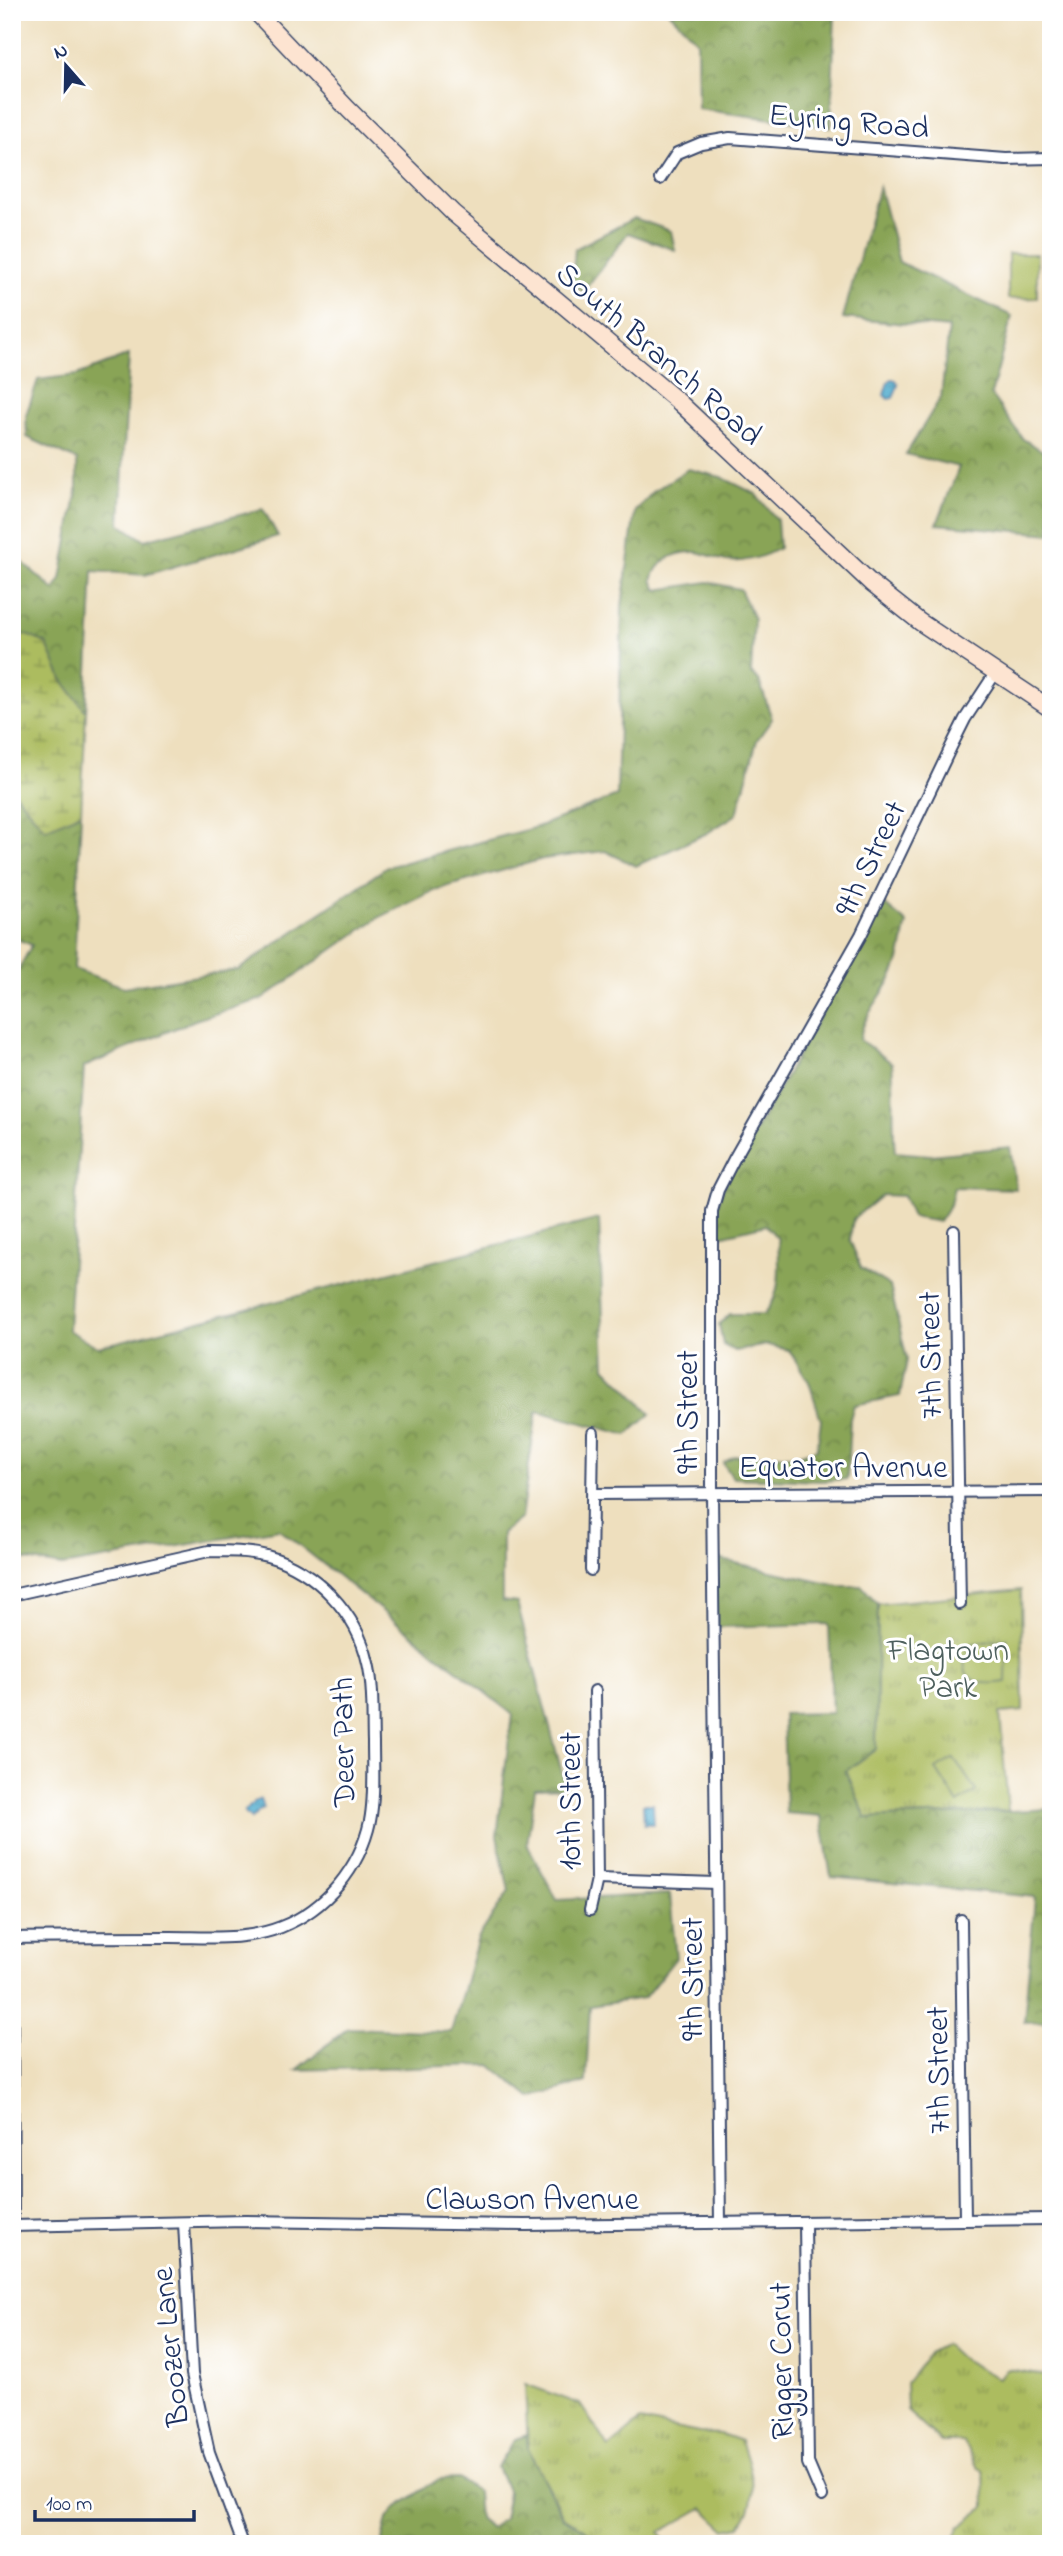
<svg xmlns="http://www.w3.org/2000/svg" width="1063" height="2556" font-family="'Indie Flower',sans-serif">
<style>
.grass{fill:url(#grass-tufts);stroke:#64765e;stroke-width:2}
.forest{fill:url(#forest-crowns);stroke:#526a5a;stroke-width:2}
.wetland{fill:url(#wetland-marsh);stroke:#64765e;stroke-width:2}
.pitch{fill:#acbc5f;stroke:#64765e;stroke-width:2}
.water{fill:url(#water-ripples);stroke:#356e96;stroke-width:2}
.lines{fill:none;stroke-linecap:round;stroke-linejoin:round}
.street-casing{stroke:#3b496c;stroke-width:14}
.secondary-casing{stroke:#3b496c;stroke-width:19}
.street{stroke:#fff;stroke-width:10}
.secondary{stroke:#fde4d1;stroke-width:16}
.labels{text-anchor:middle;stroke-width:6;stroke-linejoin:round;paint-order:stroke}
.street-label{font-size:32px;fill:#1b2f5e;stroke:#fff}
.park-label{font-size:32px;fill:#4e605e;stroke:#fff}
</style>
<defs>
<pattern id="grass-tufts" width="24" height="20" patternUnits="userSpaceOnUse" patternTransform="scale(1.75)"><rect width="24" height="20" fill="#acbc5f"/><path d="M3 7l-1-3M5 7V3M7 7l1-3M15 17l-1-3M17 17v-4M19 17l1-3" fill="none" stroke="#8b9952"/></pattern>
<pattern id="forest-crowns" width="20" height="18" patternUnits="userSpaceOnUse" patternTransform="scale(1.75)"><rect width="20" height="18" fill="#89a456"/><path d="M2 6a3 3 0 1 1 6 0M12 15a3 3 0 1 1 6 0" fill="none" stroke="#6f864a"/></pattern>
<pattern id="wetland-marsh" width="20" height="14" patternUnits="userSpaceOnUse" patternTransform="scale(1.75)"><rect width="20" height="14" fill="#acbc5f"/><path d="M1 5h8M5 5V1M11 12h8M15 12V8" fill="none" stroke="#8b9952"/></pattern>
<pattern id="water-ripples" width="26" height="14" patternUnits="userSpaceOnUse" patternTransform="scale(1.75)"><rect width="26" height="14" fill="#4faccd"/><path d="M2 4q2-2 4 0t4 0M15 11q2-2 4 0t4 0" fill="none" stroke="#418caa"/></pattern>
</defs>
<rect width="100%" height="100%" fill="#fff"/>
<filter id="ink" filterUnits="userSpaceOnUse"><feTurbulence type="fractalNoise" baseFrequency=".0143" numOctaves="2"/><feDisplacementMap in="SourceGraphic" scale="14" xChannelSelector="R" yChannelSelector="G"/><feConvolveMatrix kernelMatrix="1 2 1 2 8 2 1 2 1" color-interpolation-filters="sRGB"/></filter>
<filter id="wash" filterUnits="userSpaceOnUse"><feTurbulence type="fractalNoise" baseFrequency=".00686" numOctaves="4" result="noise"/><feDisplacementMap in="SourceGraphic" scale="28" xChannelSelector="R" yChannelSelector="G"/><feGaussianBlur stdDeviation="1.57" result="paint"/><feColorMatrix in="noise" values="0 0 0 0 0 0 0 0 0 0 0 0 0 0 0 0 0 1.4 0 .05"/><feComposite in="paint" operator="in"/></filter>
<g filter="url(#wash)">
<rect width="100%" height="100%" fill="#eedfbe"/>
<!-- grass -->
<g class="grass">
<polygon points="1021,1590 1023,1711 1000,1713 1008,1811 866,1818 846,1771 876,1749 878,1604"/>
<polygon points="945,2344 960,2358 998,2378 1008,2369 1045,2375 1051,2379 1051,2544 953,2544 959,2527 985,2507 984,2470 977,2466 963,2442 941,2442 907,2411 906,2383 930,2352"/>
<path d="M 525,2384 L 580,2404 L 609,2448 L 640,2421 L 699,2433 L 721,2434 L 741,2441 C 752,2471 761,2499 740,2526 L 725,2529 L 703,2508 L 660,2532 L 668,2544 L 609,2544 L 563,2517 L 528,2449 Z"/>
</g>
<!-- forest -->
<g class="forest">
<polygon points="669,12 835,12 831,127 698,109 697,41"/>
<polygon points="879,186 899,262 1012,316 991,395 1023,439 1051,456 1051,534 937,524 959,467 906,454 941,397 949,328 843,318"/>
<polygon points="634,218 671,231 675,250 628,233 583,292 572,282 575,249"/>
<polygon points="129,355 120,524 144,540 263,509 278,536 145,575 93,571 86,712 62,679 46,643 24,634 12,640 12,553 54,590 61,579 77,490 77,460 27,437 26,415 38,380 77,375"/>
<path d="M 688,469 L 721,477 L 756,494 L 777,520 L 779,548 C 765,557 743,563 726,561 C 715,559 704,552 694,552 C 674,552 657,561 652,580 L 657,590 L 708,582 L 740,589 L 754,619 L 751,673 L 759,680 L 772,719 L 757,740 L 737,814 L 707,833 L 636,866 L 605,851 L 543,859 L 435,890 L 378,918 L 262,999 L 195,1020 L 84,1067 L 68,1330 L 98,1347 L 599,1219 L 605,1367 L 651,1414 L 627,1435 L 537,1411 L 521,1518 L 502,1533 L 502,1601 L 517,1603 L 566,1788 L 535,1789 L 527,1844 L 557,1900 L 670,1894 L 676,1958 L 644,1998 L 590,2006 L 586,2082 L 531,2098 L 491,2065 L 296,2070 L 348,2028 L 451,2032 L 478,1938 L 509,1891 L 497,1836 L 512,1714 L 279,1529 L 62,1566 L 15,1558 L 12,1555 L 12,981 L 32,945 L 12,937 L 12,790 L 45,828 L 81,813 L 74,969 L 124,987 L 238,970 L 387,867 L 537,827 L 617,796 L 622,606 L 635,511 L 654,491 Z"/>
<path d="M 883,903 L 907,923 C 903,938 902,957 895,971 C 885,994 862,1015 860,1040 L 892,1063 C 895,1093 892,1123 895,1152 L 930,1155 L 1010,1147 L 1016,1189 L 954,1187 L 950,1205 L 939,1222 L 912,1217 L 903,1196 L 882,1195 L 853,1219 L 850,1240 L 861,1268 L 890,1286 L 907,1360 L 900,1396 L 854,1405 L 850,1419 L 847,1479 L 822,1481 L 733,1478 L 723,1463 L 735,1456 L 798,1455 L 817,1449 L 821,1420 L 809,1382 L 789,1350 L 767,1345 L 735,1351 L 723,1345 L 719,1324 L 730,1314 L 764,1314 C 783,1295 779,1264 778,1239 L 766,1225 L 716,1237 L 716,1211 L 723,1188 Z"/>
<polygon points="713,1558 839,1586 862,1586 878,1604 876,1749 846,1771 866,1818 1051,1809 1051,2021 1024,2022 1035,1897 831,1877 821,1816 786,1813 783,1714 832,1713 829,1624 717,1627"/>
<polygon points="527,2435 528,2449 563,2517 609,2544 382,2544 388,2519 395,2509 439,2479 458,2478 477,2492 479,2518 490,2528 503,2519 508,2493 497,2467 515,2439"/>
</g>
<!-- wetland -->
<polygon class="wetland" points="24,634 46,643 62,679 86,712 81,813 45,829 12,790 12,641"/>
<!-- pitch -->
<g class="pitch">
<polygon points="1008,254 1037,254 1037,298 1008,299"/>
<path d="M 1007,1639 L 1006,1682 C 975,1687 955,1679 969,1644 Z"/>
<polygon points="954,1758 976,1791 958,1803 936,1769"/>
</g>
<!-- water -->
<g class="water">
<polygon points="892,379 896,380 898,385 893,398 888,399 884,395 888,382"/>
<polygon points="261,1799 264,1809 259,1811 251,1819 244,1812 254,1802"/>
<polygon points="643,1804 653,1804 654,1824 644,1824"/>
</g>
</g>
<g filter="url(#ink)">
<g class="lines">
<defs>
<g id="street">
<polyline points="660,179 677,153 701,143 730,138 1006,159 1051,158"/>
<polyline points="954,1231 960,1604"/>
<polyline points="594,1494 1051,1491"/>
<polyline points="591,1570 593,1433"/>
<path d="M 12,1595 L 209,1551 C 229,1551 248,1551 267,1556 C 316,1570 357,1613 368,1663 C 374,1688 372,1716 373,1742 C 373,1768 375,1795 370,1821 C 360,1868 326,1909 281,1927 C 246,1941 208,1937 171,1937 C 118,1937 65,1937 12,1938"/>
<polyline points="597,1879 716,1883"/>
<polyline points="590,1910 597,1879 595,1691"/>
<polyline points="961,1920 965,2219"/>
<polyline points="12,2009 13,2226"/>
<polyline points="805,2222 808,2463 822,2496"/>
<polyline points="184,2223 192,2374 209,2452 243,2544"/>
<polyline points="720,2223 712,1493 712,1211 718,1190 734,1159 861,935 951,747 965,719 996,672"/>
<polyline points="12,2226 245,2221 525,2225 1051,2219"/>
</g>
<polyline id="secondary" points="256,12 348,109 453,213 680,403 872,584 920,622 1051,709"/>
</defs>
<!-- street casing -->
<use href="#street" class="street-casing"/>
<!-- secondary casing -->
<use href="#secondary" class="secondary-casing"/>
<!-- street -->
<use href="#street" class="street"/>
<!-- secondary -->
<use href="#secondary" class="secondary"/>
</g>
</g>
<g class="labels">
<!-- street labels -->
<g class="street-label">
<text transform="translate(849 120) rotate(5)" y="11">Eyring Road</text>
<text transform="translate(660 353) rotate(41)" y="11">South Branch Road</text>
<text transform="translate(869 858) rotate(-64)" y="11">9th Street</text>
<text transform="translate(929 1355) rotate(-91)" y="11">7th Street</text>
<text transform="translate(686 1412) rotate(-90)" y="11">9th Street</text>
<text x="843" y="1477">Equator Avenue</text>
<text transform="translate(342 1742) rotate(-91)" y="11">Deer Path</text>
<text transform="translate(569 1801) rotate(-90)" y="11">10th Street</text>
<text transform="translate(691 1979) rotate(-90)" y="11">9th Street</text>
<text transform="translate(937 2070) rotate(-91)" y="11">7th Street</text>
<text x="532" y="2209">Clawson Avenue</text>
<text transform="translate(169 2347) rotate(-96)" y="11">Boozer Lane</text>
<text transform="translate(780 2361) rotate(-91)" y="11">Rigger Corut</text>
</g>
<!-- park labels -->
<g class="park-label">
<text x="948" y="1660">Flagtown<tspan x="948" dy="37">Park</tspan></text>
</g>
</g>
<!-- margin -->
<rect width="1063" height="2556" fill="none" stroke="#fff" stroke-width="42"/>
<!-- north arrow -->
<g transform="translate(66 66) rotate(340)" stroke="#ffffff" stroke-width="5" paint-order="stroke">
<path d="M0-5L12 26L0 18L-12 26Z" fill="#1b2f5e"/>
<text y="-10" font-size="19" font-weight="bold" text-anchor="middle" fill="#1b2f5e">N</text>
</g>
<!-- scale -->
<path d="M35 2510v10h159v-10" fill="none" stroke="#1b2f5e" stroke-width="3.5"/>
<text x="46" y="2510" font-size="21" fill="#1b2f5e" stroke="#ffffff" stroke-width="5" paint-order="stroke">100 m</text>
</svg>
